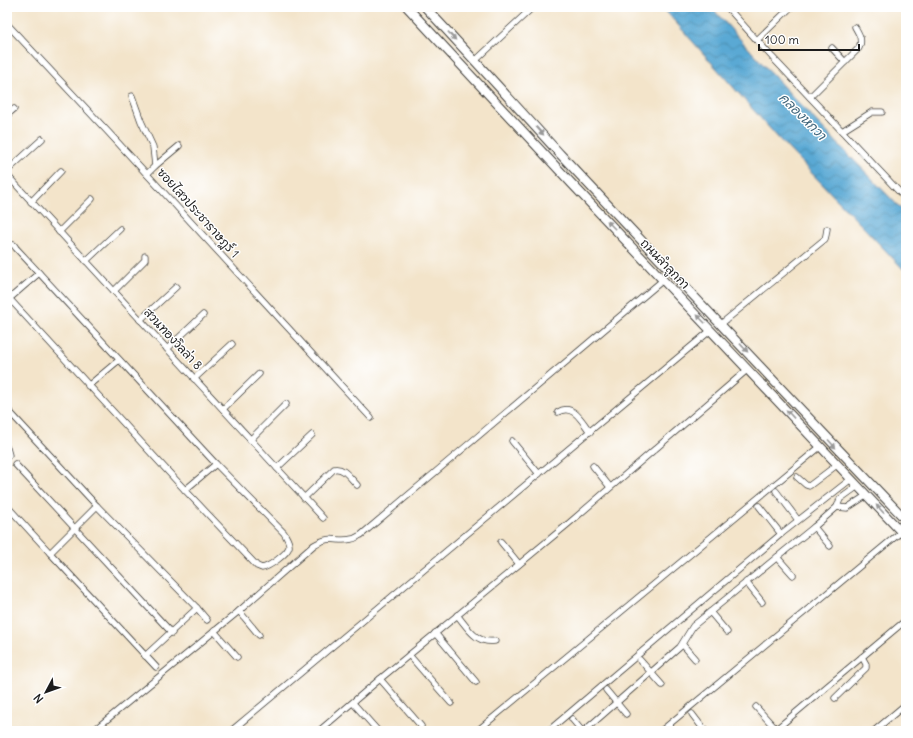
<svg xmlns="http://www.w3.org/2000/svg" width="913" height="738" font-family="Delius,'Playpen Sans Thai',sans-serif">
<style>
.water{fill:url(#water-waves);stroke:#3b6278}
.lines{fill:none;stroke-linecap:round;stroke-linejoin:round}
.minor-casing{stroke:#3c3a36;stroke-width:7}
.secondary-casing{stroke:#3c3a36;stroke-width:10}
.minor{stroke:#fff;stroke-width:5.5}
.secondary{stroke:#fff;stroke-width:8}
.oneway{fill:#999}
.labels{text-anchor:middle;stroke-width:3;stroke-linejoin:round;paint-order:stroke}
.street-label{font-size:12px;fill:#1c1c1c;stroke:#fff}
.water-label{font-size:13px;font-style:italic;fill:#3b6278;stroke:#fff}
</style>
<defs>
<pattern id="water-waves" width="16" height="10" patternUnits="userSpaceOnUse"><rect width="16" height="10" fill="#5aa9d4"/><path d="M0 5q4-4 8 0t8 0" fill="none" stroke="#4a89ab"/></pattern>
</defs>
<rect width="100%" height="100%" fill="#fff"/>
<filter id="ink" filterUnits="userSpaceOnUse"><feTurbulence type="fractalNoise" baseFrequency=".025" numOctaves="2"/><feDisplacementMap in="SourceGraphic" scale="8" xChannelSelector="R" yChannelSelector="G"/><feConvolveMatrix kernelMatrix="1 2 1 2 8 2 1 2 1" color-interpolation-filters="sRGB"/></filter>
<filter id="wash" filterUnits="userSpaceOnUse"><feTurbulence type="fractalNoise" baseFrequency=".012" numOctaves="4" result="noise"/><feDisplacementMap in="SourceGraphic" scale="16" xChannelSelector="R" yChannelSelector="G"/><feGaussianBlur stdDeviation="0.9" result="paint"/><feColorMatrix in="noise" values="0 0 0 0 0 0 0 0 0 0 0 0 0 0 0 0 0 1.4 0 .05"/><feComposite in="paint" operator="in"/></filter>
<g filter="url(#wash)">
<rect width="100%" height="100%" fill="#f3e4ca"/>
<!-- water -->
<polygon class="water" points="662,7 711,7 792,96 906,214 906,272 780,140"/>
</g>
<g filter="url(#ink)">
<g class="lines">
<defs>
<g id="minor">
<polyline points="727,7 772,57 906,199"/>
<polyline points="7,24 109,133 371,418"/>
<polyline points="757,40 791,7"/>
<polyline points="832,48 845,62"/>
<polyline points="475,61 533,7"/>
<polyline points="132,96 141,121 153,147 155,166 147,174"/>
<path d="M 810,97 L 859,48 C 863,40 859,34 855,27"/>
<polyline points="7,115 14,109"/>
<polyline points="842,131 872,112 882,112"/>
<polyline points="155,166 179,146"/>
<polyline points="7,171 42,139"/>
<polyline points="7,175 323,518"/>
<polyline points="31,202 61,171"/>
<polyline points="59,232 92,199"/>
<path d="M 7,244 L 14,245 L 16,248 L 216,464 L 284,533 C 286,537 290,542 289,547 C 287,554 269,567 262,568 L 257,566 L 185,490 L 7,296"/>
<polyline points="86,261 120,229"/>
<polyline points="114,291 145,260 145,256"/>
<polyline points="9,299 39,273"/>
<polyline points="140,320 176,287"/>
<polyline points="721,324 825,239 826,235 827,229"/>
<polyline points="167,349 203,315"/>
<polyline points="194,379 232,344"/>
<polyline points="88,386 119,360"/>
<polyline points="7,409 97,506 197,608 145,656"/>
<polyline points="223,409 259,374"/>
<path d="M 558,412 C 573,403 582,421 590,432"/>
<polyline points="250,440 286,404"/>
<polyline points="512,441 539,474"/>
<polyline points="7,448 9,455 7,456"/>
<polyline points="15,464 172,633"/>
<polyline points="593,466 610,487"/>
<polyline points="277,468 312,435"/>
<polyline points="797,477 806,485 809,486 838,464"/>
<polyline points="185,490 216,464"/>
<polyline points="776,491 798,520"/>
<path d="M 304,498 L 334,469 C 344,467 350,478 357,485"/>
<polyline points="7,506 50,553"/>
<polyline points="97,506 50,553 156,667"/>
<polyline points="759,506 781,534"/>
<polyline points="837,507 847,508 867,495"/>
<polyline points="814,527 830,546"/>
<polyline points="501,542 519,564"/>
<polyline points="777,557 793,575"/>
<polyline points="746,582 762,602"/>
<polyline points="197,608 207,620"/>
<polyline points="239,611 259,635"/>
<polyline points="710,612 727,632"/>
<path d="M 457,615 C 468,628 476,644 495,641"/>
<polyline points="214,631 237,657"/>
<polyline points="435,633 476,682"/>
<polyline points="683,645 695,659"/>
<polyline points="409,655 451,703"/>
<polyline points="640,660 662,685"/>
<polyline points="380,679 421,726"/>
<polyline points="606,690 626,714"/>
<polyline points="835,698 866,668 866,664 862,657"/>
<polyline points="353,703 378,731"/>
<polyline points="756,707 776,729"/>
<polyline points="692,714 705,731"/>
<polyline points="572,719 582,731"/>
<path d="M 93,731 L 239,611 L 314,545 C 332,534 336,543 352,539 C 355,539 358,536 361,535 L 663,280"/>
<polyline points="231,731 711,330"/>
<polyline points="319,731 380,679 568,524 748,369"/>
<polyline points="477,731 821,446"/>
<polyline points="548,731 781,534 851,479"/>
<polyline points="584,731 680,647 693,626 814,527 837,507 840,499 858,486"/>
<polyline points="661,731 901,532"/>
<polyline points="774,731 906,620"/>
<polyline points="874,731 906,704"/>
</g>
<g id="secondary">
<polyline points="407,7 573,185 906,537"/>
<path d="M 425,7 C 471,56 516,106 561,155 C 676,277 790,399 906,520"/>
</g>
</defs>
<!-- minor casing -->
<use href="#minor" class="minor-casing"/>
<!-- secondary casing -->
<use href="#secondary" class="secondary-casing"/>
<!-- minor -->
<use href="#minor" class="minor"/>
<!-- secondary -->
<use href="#secondary" class="secondary"/>
</g>
<!-- one-way arrows -->
<defs><path id="oneway-solid" d="M-6-.8H1V-3.2L6.5 0L1 3.2V.8H-6Z"/></defs>
<g class="oneway">
<use href="#oneway-solid" transform="translate(452 36) rotate(47)"/>
<use href="#oneway-solid" transform="translate(540 131) rotate(48)"/>
<use href="#oneway-solid" transform="translate(611 225) rotate(-134)"/>
<use href="#oneway-solid" transform="translate(701 319) rotate(-134)"/>
<use href="#oneway-solid" transform="translate(744 348) rotate(47)"/>
<use href="#oneway-solid" transform="translate(790 414) rotate(-133)"/>
<use href="#oneway-solid" transform="translate(832 444) rotate(48)"/>
<use href="#oneway-solid" transform="translate(880 509) rotate(-133)"/>
</g>
</g>
<g class="labels">
<!-- street labels -->
<g class="street-label">
<text transform="translate(198 213) rotate(48)" y="4">ซอยไสวประชาราษฎร์ 1</text>
<text transform="translate(665 264) rotate(46)" y="4">ถนนลำลูกกา</text>
<text transform="translate(173 339) rotate(47)" y="4">สวนทองวิลล่า 8</text>
</g>
<!-- water labels -->
<g class="water-label">
<text transform="translate(803 116) rotate(45)" y="5">คลองหกวา</text>
</g>
</g>
<!-- margin -->
<rect width="913" height="738" fill="none" stroke="#fff" stroke-width="24"/>
<!-- north arrow -->
<g transform="translate(46 692) rotate(229)" stroke="#ffffff" stroke-width="3" paint-order="stroke">
<path d="M0-3L7 15L0 10L-7 15Z" fill="#1c1c1c"/>
<text y="-6" font-size="11" font-weight="bold" text-anchor="middle" fill="#1c1c1c">N</text>
</g>
<!-- scale -->
<path d="M759 44v6h100v-6" fill="none" stroke="#1c1c1c" stroke-width="2"/>
<text x="765" y="44" font-size="12" fill="#1c1c1c" stroke="#ffffff" stroke-width="3" paint-order="stroke">100 m</text>
</svg>
